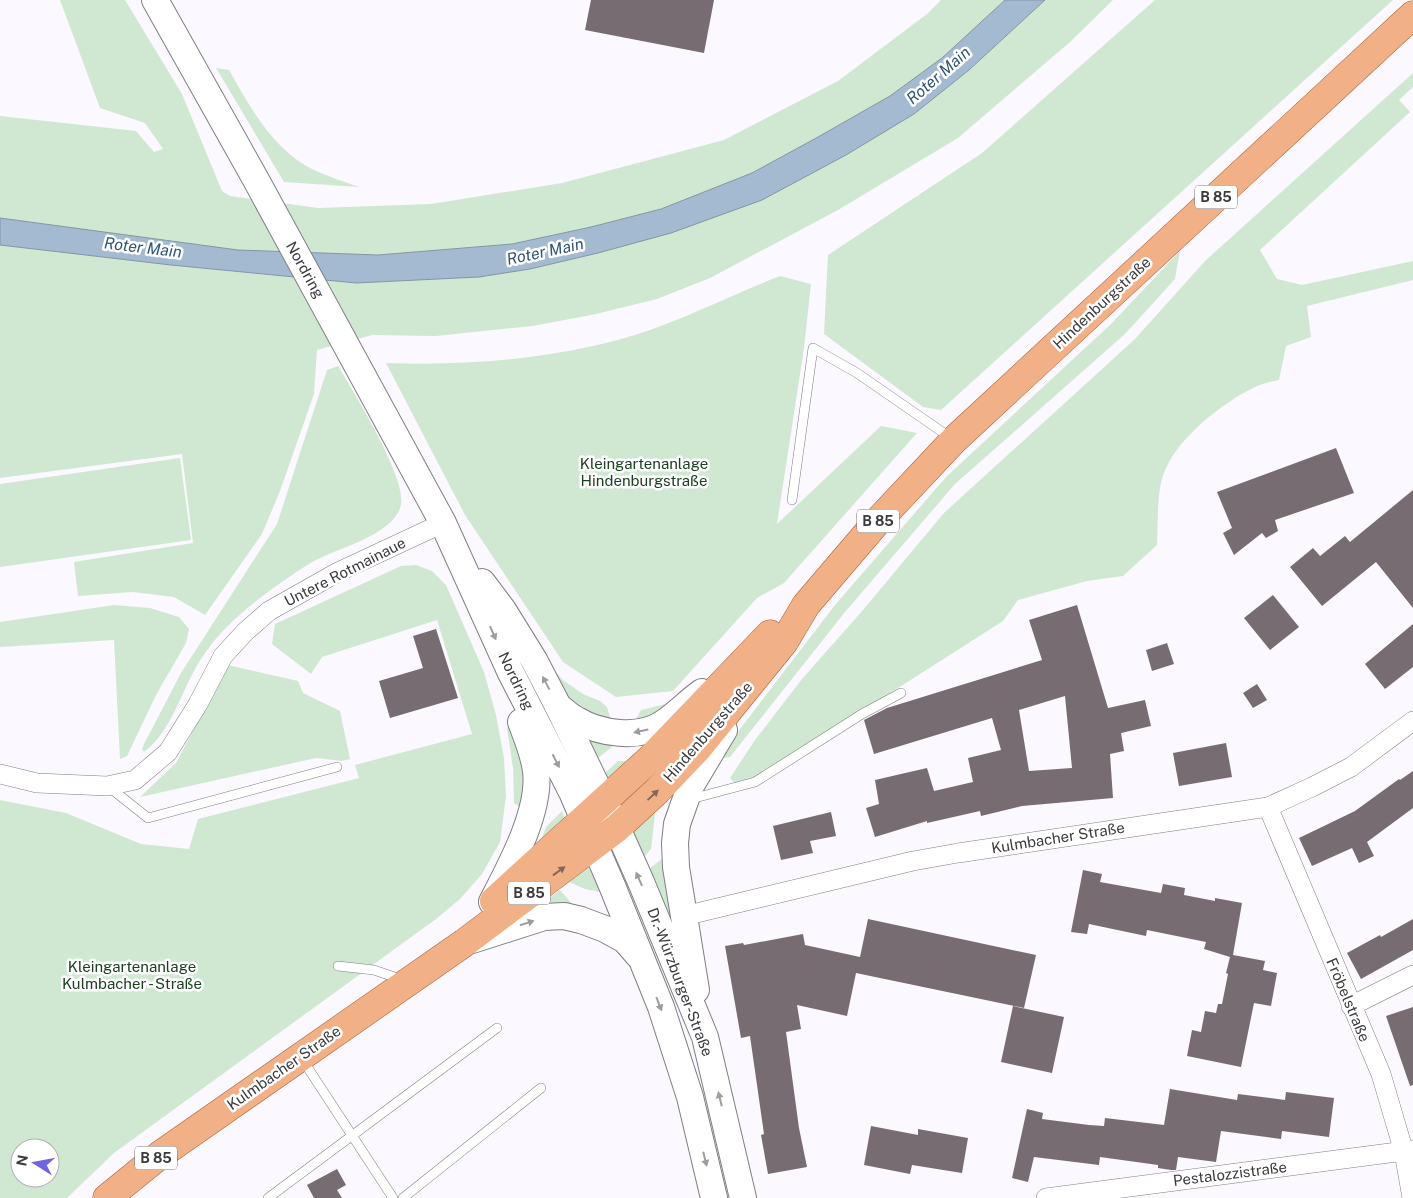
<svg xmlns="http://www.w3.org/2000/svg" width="1413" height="1198" font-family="'Public Sans',sans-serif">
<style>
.green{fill:#d0e8d1;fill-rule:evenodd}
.water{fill:#a3bad1;stroke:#8494a5}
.building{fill:#776c71;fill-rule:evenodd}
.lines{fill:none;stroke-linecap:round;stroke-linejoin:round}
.service-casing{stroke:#817d86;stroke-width:10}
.minor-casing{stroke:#817d86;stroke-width:20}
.secondary-casing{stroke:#817d86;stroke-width:28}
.primary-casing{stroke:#ac6537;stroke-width:29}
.service{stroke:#fff;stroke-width:9}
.minor{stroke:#fff;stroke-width:19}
.secondary{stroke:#fff;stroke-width:26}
.primary{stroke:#f1b085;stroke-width:28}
.oneway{fill:#9e9c9e}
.oneway2{fill:#84695a}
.labels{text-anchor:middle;stroke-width:5;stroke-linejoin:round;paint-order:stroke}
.shield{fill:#fff;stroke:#767578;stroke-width:1}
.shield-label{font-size:14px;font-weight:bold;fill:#3c3a3e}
.street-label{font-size:15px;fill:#3c3a3e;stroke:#fff}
.park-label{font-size:15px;fill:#1a401f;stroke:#fff}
.water-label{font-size:16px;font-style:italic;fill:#2f5477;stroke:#fff}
</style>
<rect width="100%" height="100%" fill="#fbf8ff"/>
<!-- green -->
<g class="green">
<polygon points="60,0 125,0 182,94 222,191 230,196 318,208 431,204 562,183 724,140 838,81 927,14 941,0 1005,0 942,58 890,96 818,137 752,173 661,209 591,227 512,244 378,255 238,250 0,218 0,116 136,131 154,152 163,149 145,123 100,108"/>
<polygon points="1045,0 1113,0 1070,42 958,138 838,210 710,278 657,299 596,314 533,326 436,336 372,335 317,350 314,394 280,491 262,534 205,615 174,597 133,592 78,596 74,562 193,543 182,454 0,478 0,245 171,265 356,283 479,277 530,269 598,253 846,155 914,114 969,70"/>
<polygon points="1155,0 1393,0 941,410 923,407 824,334 828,255 982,153"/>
<path d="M 216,68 L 229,70 C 251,109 274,151 316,171 C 330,177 345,182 359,187 L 284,182 Z"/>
<path d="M 1413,73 L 1413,87 L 1399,100 L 1410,112 L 1260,250 L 1277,279 L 1302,285 L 1413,261 L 1413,280 L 1307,306 L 1311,337 L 1286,346 L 1279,380 C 1270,382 1260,384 1253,388 C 1219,405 1169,444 1161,483 C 1157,501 1158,527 1157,545 L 1123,576 L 1087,581 L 1018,600 L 1003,621 L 740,789 L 730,778 L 755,740 L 802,679 L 863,610 L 944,513 L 1135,339 L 1205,261 Z"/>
<polygon points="1180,251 1175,279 1125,334 955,484 845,612 730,757 717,759 835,605 946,477 1111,324"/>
<path d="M 780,276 L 811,284 L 804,348 L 777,524 L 881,426 L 917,433 L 784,583 L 757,598 L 673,691 L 616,697 L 563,662 L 465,515 L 386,363 C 469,366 555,359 635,335 C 685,319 731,295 780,276 Z"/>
<path d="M 338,366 C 354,393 407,478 401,505 C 394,535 338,548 314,561 C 297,571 271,589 255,602 C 237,616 218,634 205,653 C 183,683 174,730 144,752 L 142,749 L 144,744 L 181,673 L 277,524 L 327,370 Z"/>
<polygon points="180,458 191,540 0,567 0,484"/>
<path d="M 416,565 L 432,571 L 446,585 L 484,672 L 496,715 L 504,758 L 506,796 L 500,842 L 482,874 L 460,899 L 436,919 L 114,1153 L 67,1198 L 0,1198 L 0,800 L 66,813 L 141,844 L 189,849 L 198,819 L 359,778 L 355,765 L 472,734 L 437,620 L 322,657 L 311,674 L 272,644 L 275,624 L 401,566 ZM 20,1148 L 50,1148 L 50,1178 L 20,1178 Z"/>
<polygon points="114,605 150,608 179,617 189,629 186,643 156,695 127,756 120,759 114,640 0,647 0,622"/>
<polygon points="548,664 563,680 583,694 600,701 607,707 612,724 598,720 566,698"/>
<polygon points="228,665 298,681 303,693 340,711 350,759 342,761 316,758 140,797 176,763"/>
<polygon points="678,701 667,712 634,723 641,710"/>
<polygon points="510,726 525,760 523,809 514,803 513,768 507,728"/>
<polygon points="584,735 618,742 598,758"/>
<polygon points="618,761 628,761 610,782 604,774"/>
<polygon points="656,805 651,849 645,856 633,834 633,829"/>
<polygon points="562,811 567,825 541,841 546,827"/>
<polygon points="666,856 674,931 650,868"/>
<polygon points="585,868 589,868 600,892 585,889 569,882"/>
<polygon points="560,890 579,912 536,908"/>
</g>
<!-- water -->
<polygon class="water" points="1005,0 1045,0 969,70 914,114 846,155 762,200 671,233 598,253 530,269 479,277 356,283 171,265 0,245 0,218 238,250 378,255 512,244 591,227 661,209 752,173 818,137 890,96 942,58"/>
<!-- building -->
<g class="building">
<polygon points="591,0 714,0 704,53 585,30"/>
<polygon points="1336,448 1354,493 1275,520 1278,531 1266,538 1262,533 1234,555 1223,533 1232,528 1217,492"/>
<polygon points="1413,490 1413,608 1376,562 1322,606 1290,567 1313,548 1320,556 1345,536 1350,542"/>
<polygon points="1273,595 1299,627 1270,650 1244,618"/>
<path d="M 1077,605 L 1108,708 L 1145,700 L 1151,726 L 1121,733 L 1124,751 L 1110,754 L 1113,798 L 1022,806 L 981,816 L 980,811 L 927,823 L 927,821 L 875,837 L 866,808 L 879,804 L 875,780 L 927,768 L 934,791 L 973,782 L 968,758 L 1001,750 L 992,718 L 874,754 L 864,720 L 887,708 L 1042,660 L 1029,620 ZM 1065,696 L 1072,768 L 1029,771 L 1019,710 Z"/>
<polygon points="1413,624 1413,667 1385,689 1365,664"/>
<polygon points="436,629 458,698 390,718 379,681 423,668 413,636"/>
<polygon points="1167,643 1174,664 1152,671 1146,650"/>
<polygon points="1257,684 1267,700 1253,708 1243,693"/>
<polygon points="1226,743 1232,777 1179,786 1173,753"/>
<polygon points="1413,771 1413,808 1367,842 1374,856 1359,863 1352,848 1312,866 1299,838 1355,811 1399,779 1400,780"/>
<polygon points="831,812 836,836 810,841 813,853 781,860 773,826"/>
<polygon points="1083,870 1102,874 1100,882 1161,893 1163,884 1185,888 1184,895 1215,901 1215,898 1242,903 1233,955 1265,961 1263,970 1277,973 1271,1006 1254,1003 1241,1067 1187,1056 1192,1030 1201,1032 1205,1011 1216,1013 1218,1004 1222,1004 1228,974 1226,973 1230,957 1204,949 1206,942 1147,930 1146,936 1089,924 1087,934 1071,932"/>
<polygon points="868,919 1036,955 1024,1008 856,973 847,1016 797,1005 801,1029 786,1032 799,1128 807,1167 768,1174 761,1135 764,1134 750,1036 741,1038 725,946 743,943 744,945 803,934 805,945 860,957"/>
<polygon points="1413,919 1413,950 1361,979 1347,953 1380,935 1381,937"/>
<polygon points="1013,1006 1064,1017 1052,1073 1001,1062"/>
<polygon points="1413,1007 1413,1085 1410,1086 1386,1016"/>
<polygon points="1170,1089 1237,1100 1238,1094 1285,1100 1286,1092 1334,1098 1329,1137 1282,1131 1281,1139 1221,1131 1216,1162 1178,1157 1176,1170 1171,1170 1158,1168 1158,1165 1100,1157 1099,1165 1034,1157 1028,1182 1012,1178 1027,1109 1043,1113 1042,1119 1089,1125 1104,1126 1105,1118 1164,1125"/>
<polygon points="871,1126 918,1135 918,1129 968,1138 962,1173 912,1165 910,1174 864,1165"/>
<polygon points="337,1169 346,1185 337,1190 342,1198 314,1198 307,1185"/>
</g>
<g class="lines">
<defs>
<g id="service">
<polyline points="792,500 813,348 857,373 951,438"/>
<polyline points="109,787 148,818 337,767"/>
<polyline points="691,799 755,782 862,714 901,693"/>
<polyline points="338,966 374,970 403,980"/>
<polyline points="302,1059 393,1198"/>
<polyline points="268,1198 497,1028"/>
<polyline points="403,1198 541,1088"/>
</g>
<g id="minor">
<polyline points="0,774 37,783 107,786 135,780 168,752 198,704 223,656 245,632 269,611 338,572 443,523"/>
<polyline points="1268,807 1381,1074 1404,1152 1412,1198"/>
<polyline points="684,916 913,861 958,853 1268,807 1312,787 1351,767 1413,721"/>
<polyline points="1351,1006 1413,975"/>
<polyline points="1046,1198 1413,1150"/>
</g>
<g id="secondary">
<polyline points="155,0 255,178 443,523 510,671 572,792 613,888 661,1007 690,1097 714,1198"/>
<polyline points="482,582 503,610 534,660 558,706 617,828 641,882 705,1037 743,1198"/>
<path d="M 558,706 C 564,711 570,717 577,720 C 600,734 639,739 662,724 C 676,715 688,702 702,692"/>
<path d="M 492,902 C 510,867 541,811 536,771 C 534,754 527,738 521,722"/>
<polyline points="472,940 544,917 564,916 581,920 605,929 625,940 638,955"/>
<polyline points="696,990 676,867 675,843 677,824 690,787 724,730"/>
</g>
<g id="primary">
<polyline points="494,901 651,758 770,634"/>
<polyline points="107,1198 160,1155 464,943 617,828 657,791 698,748 784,642 806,605 876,523 954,440 1413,15"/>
</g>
</defs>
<!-- service casing -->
<use href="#service" class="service-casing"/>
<!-- minor casing -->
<use href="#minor" class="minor-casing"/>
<!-- secondary casing -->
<use href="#secondary" class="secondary-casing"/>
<!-- primary casing -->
<use href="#primary" class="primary-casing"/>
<!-- service -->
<use href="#service" class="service"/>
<!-- minor -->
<use href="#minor" class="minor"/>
<!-- secondary -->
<use href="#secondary" class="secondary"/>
<!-- primary -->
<use href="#primary" class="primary"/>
</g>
<!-- one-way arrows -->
<defs><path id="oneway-solid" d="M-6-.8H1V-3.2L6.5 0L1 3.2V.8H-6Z" transform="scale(1.25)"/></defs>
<g class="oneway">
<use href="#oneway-solid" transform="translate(493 633) rotate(66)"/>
<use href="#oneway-solid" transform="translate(546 683) rotate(-118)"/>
<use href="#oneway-solid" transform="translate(641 731) rotate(168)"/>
<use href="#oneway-solid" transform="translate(556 761) rotate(63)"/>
<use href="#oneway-solid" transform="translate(639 879) rotate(-114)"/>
<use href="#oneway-solid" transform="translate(527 923) rotate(-18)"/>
<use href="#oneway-solid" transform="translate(659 1004) rotate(69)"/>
<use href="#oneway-solid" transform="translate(720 1099) rotate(-104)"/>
<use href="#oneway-solid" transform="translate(705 1159) rotate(76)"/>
</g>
<g class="oneway2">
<use href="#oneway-solid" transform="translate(653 795) rotate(-43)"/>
<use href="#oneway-solid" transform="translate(559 871) rotate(-36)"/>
</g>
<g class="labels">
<!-- shield labels -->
<g class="shield">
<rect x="1195" y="185.5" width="42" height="23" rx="4"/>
<rect x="857" y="509.5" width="42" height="23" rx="4"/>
<rect x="508" y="881.5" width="42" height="23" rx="4"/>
<rect x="135" y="1146.5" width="42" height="23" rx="4"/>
</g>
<g class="shield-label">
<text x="1216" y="202">B 85</text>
<text x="878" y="526">B 85</text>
<text x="529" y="898">B 85</text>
<text x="156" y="1163">B 85</text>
</g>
<!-- street labels -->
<g class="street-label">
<text transform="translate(305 270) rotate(61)" y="5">Nordring</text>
<text transform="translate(1102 303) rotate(-43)" y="5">Hindenburgstraße</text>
<text transform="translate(345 572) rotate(-27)" y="5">Untere Rotmainaue</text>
<text transform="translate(516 681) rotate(64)" y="5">Nordring</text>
<text transform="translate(708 732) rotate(-49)" y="5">Hindenburgstraße</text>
<text transform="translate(1058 838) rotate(-9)" y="5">Kulmbacher Straße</text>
<text transform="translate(680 982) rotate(69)" y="5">Dr.-Würzburger-Straße</text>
<text transform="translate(1348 1000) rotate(67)" y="5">Fröbelstraße</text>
<text transform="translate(284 1068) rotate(-35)" y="5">Kulmbacher Straße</text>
<text transform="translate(1230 1174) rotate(-7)" y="5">Pestalozzistraße</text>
</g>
<!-- park labels -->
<g class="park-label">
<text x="644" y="469">Kleingartenanlage<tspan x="644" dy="17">Hindenburgstraße</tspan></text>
<text x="132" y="972">Kleingartenanlage<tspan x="132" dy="17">Kulmbacher - Straße</tspan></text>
</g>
<!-- water labels -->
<g class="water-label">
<text transform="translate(938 75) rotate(-41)" y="6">Roter Main</text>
<text transform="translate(143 247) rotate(7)" y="6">Roter Main</text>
<text transform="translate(545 251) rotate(-12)" y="6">Roter Main</text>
</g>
</g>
<!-- north arrow -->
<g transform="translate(35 1163) rotate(281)"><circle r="24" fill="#ffffff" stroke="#b1b0b2"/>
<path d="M0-4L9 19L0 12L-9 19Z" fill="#7065e0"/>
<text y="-8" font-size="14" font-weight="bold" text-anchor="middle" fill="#3c3a3e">N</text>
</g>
</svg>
